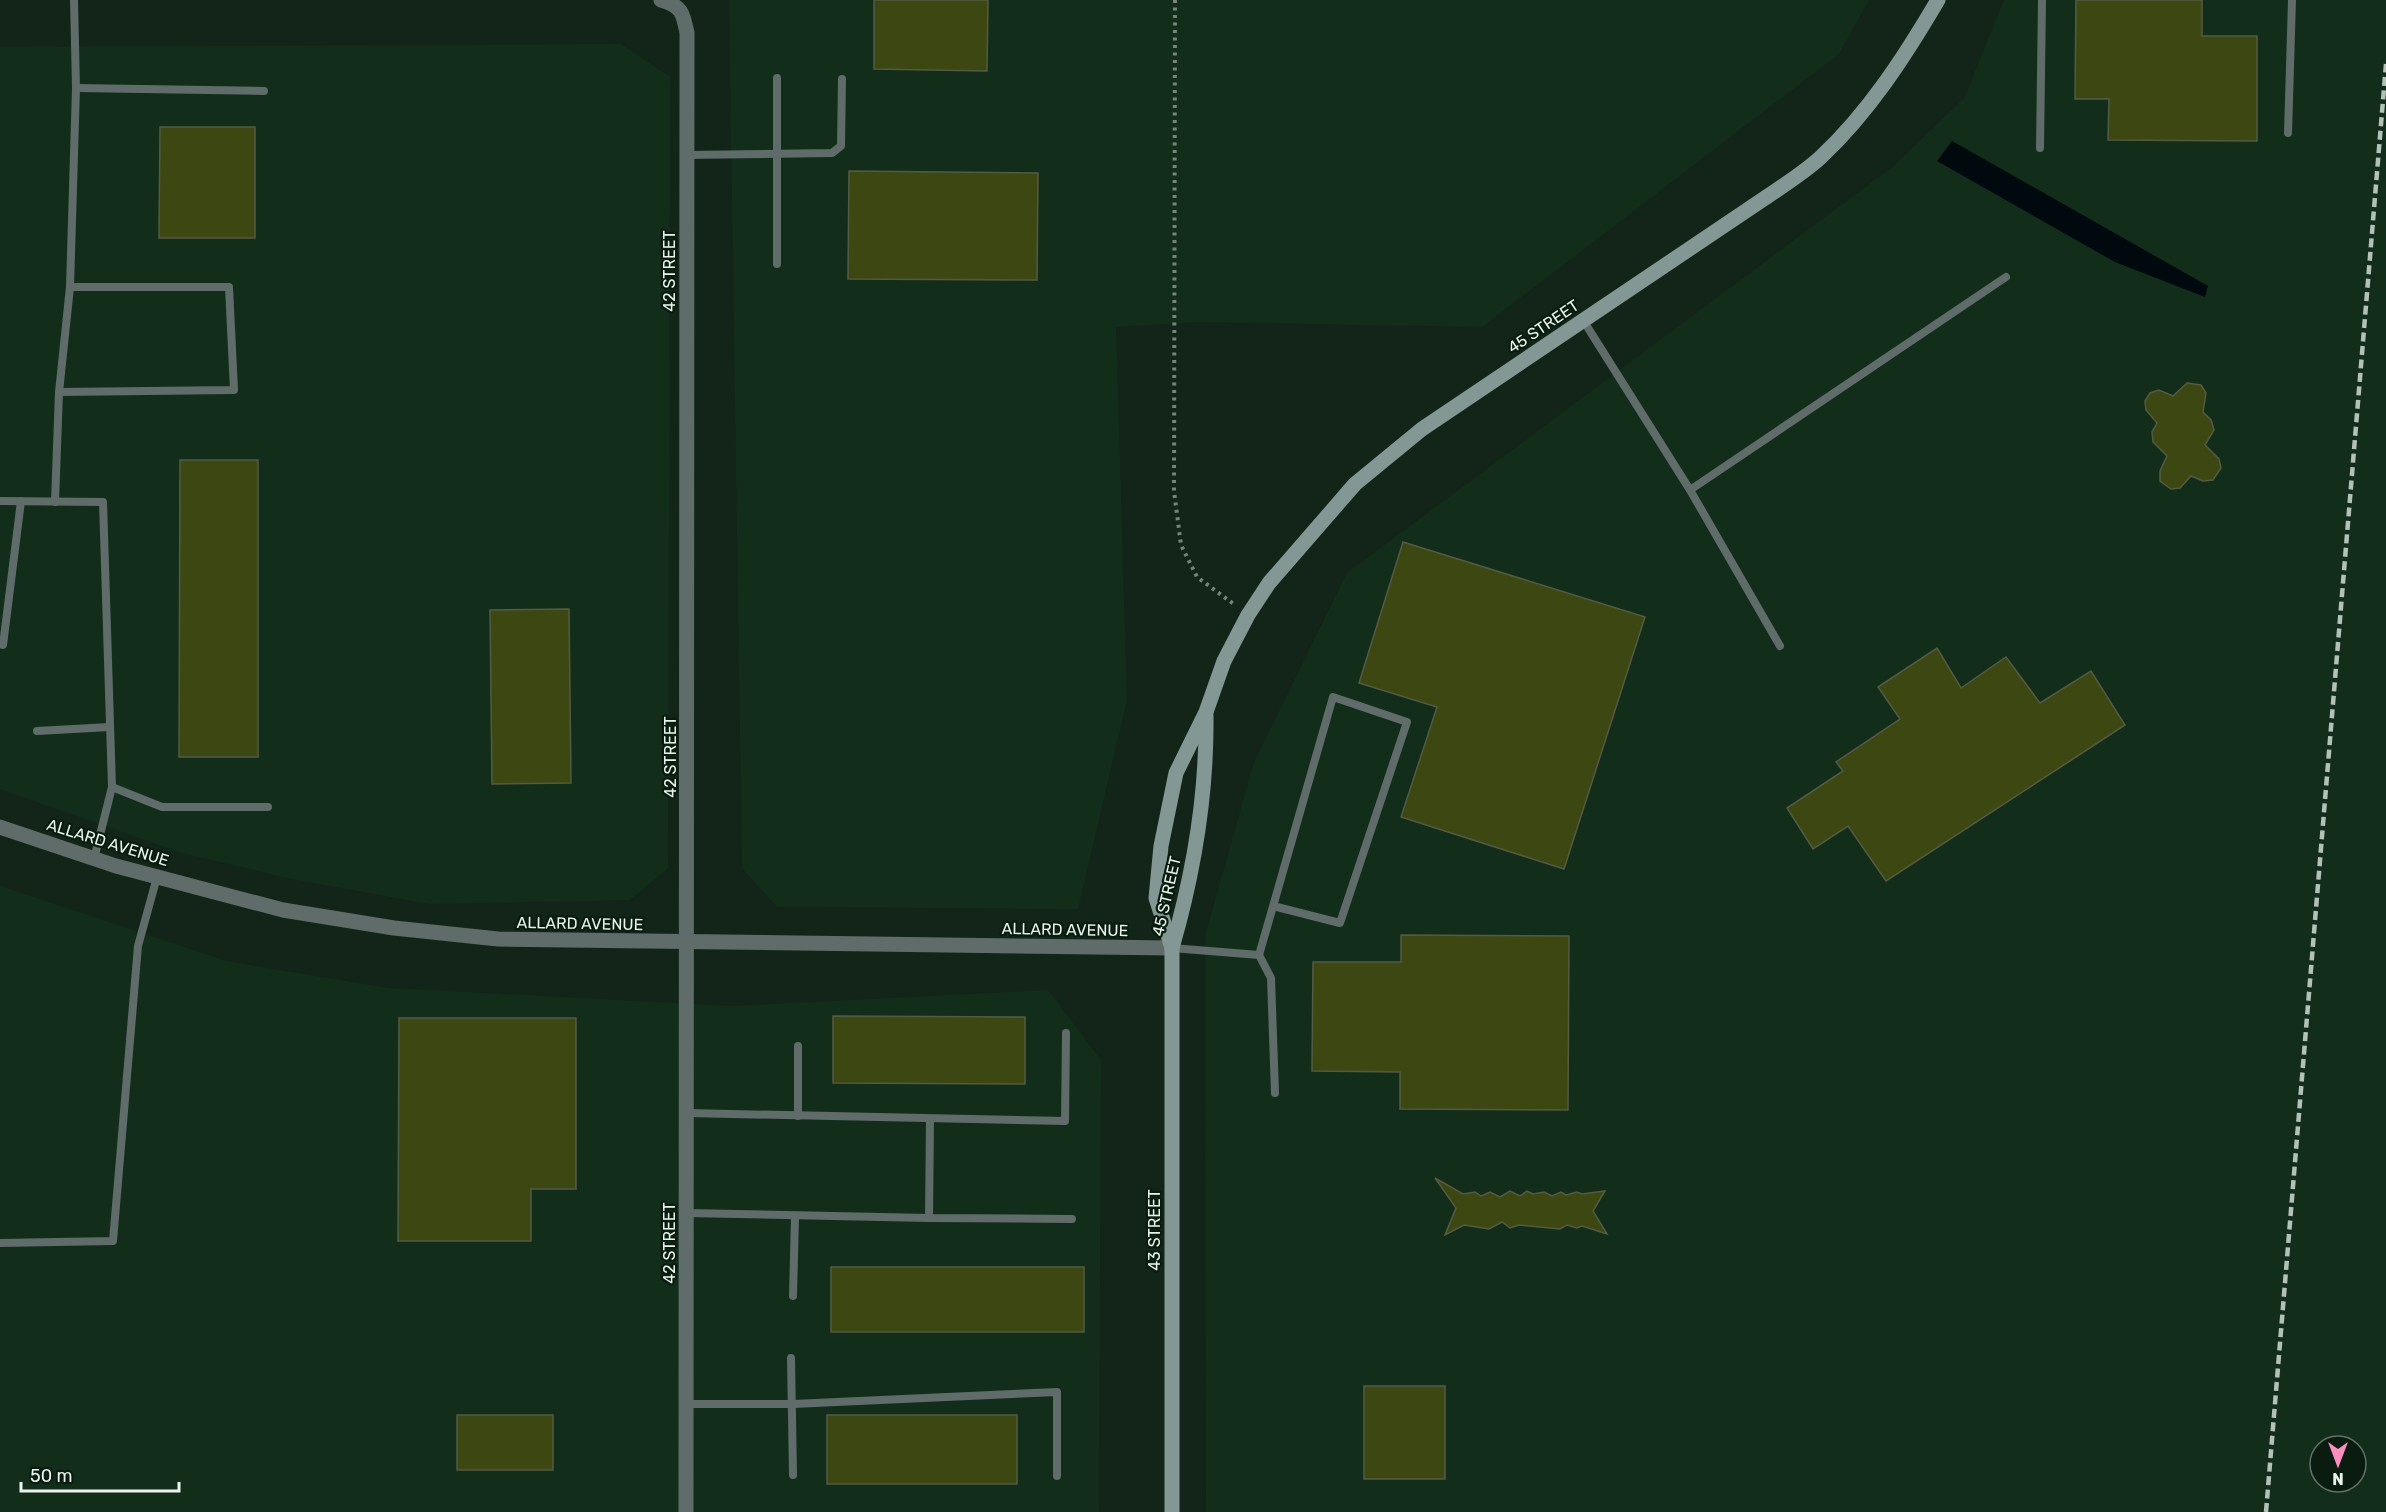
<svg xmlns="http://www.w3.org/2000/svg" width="2386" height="1512" font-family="Rubik,sans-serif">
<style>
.built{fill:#132d1b;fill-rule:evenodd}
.water{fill:#00090e}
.building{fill:#3c4711;stroke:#545b45;stroke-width:1.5}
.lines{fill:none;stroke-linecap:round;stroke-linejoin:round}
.path{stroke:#76857a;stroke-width:4;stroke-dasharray:3 4.5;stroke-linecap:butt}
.service{stroke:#5f6c6a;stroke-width:8}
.minor{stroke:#5f6c6a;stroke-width:15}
.tertiary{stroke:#5f6c6a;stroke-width:15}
.secondary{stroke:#839894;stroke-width:15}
.rail{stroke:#b3c1b7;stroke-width:4.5;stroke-dasharray:9 4.5;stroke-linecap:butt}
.labels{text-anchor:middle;stroke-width:4.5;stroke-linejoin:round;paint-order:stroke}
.street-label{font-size:16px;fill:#e8f4eb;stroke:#091c0f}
</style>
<rect width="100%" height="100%" fill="#132518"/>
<!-- built -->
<g class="built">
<polygon points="729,0 1869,0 1839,54 1482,327 1196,322 1116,327 1127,700 1078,909 777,907 742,868"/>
<path d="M 2004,0 L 2386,0 L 2386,1512 L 1206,1512 L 1205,936 L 1254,762 L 1347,573 L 1895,165 L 1964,98 ZM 2320,1446 L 2356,1446 L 2356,1482 L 2320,1482 Z"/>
<polygon points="621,44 670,77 668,868 630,900 429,904 287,878 182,853 0,789 0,47"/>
<polygon points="0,886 226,961 388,988 734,1006 1048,990 1101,1060 1099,1512 0,1512"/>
</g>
<!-- water -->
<polygon class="water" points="1952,141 2208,286 2205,297 2115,262 1937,161"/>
<!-- building -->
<g class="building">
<polygon points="874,0 988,0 987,71 874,69"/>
<polygon points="2076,0 2202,0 2202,36 2257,36 2257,141 2108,140 2109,99 2075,99"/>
<polygon points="160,127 255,127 255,238 159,238"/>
<polygon points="849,171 1038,173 1037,280 848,279"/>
<polygon points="2187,383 2201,385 2206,393 2203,412 2211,420 2214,430 2205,445 2219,459 2221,468 2213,480 2203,481 2191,476 2180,488 2171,489 2160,481 2160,471 2167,456 2153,442 2152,432 2157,423 2146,410 2145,401 2150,393 2159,390 2173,396"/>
<polygon points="180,460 258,460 258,757 179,757"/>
<polygon points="1403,542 1645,617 1564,869 1401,817 1437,707 1359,683"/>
<polygon points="569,609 571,783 492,784 490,610"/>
<polygon points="1937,648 1961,688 2006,657 2040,703 2091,671 2125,725 1886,881 1848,826 1813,849 1787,808 1843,771 1836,762 1900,719 1878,687"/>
<polygon points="1401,935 1569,936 1568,1110 1400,1109 1400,1072 1312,1071 1313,962 1401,962"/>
<polygon points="833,1016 1025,1017 1025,1084 833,1083"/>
<polygon points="399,1018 576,1018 576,1189 531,1189 531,1241 398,1241"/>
<polygon points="1435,1178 1463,1194 1475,1192 1481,1196 1490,1192 1500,1197 1510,1191 1520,1196 1527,1191 1533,1194 1544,1192 1552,1196 1561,1192 1566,1195 1577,1192 1582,1194 1605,1191 1593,1211 1607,1234 1582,1226 1577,1228 1567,1225 1560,1229 1519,1225 1510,1228 1502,1222 1489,1229 1464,1225 1445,1235 1456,1208"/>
<rect x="831" y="1267" width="253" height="65"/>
<rect x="1364" y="1386" width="81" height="93"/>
<rect x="457" y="1415" width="96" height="55"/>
<rect x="827" y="1415" width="190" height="69"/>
</g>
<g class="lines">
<!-- path -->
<polyline class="path" points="1175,0 1174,491 1181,545 1197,577 1235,605"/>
<!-- service -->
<g class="service">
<polyline points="777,78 777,264"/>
<polyline points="76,88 264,91"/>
<polyline points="2288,133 2292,0"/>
<polyline points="2040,148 2042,0"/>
<polyline points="687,155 832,153 841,146 842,79"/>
<polyline points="70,287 76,88 74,0"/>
<polyline points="1583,320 1690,490 2006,277"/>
<polyline points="1690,490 1780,646"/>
<polyline points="0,501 103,502 112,787"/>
<polyline points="55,502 59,392 70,287 229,287 234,390 59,392"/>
<polyline points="0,644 3,645 21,501"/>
<polyline points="37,731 110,727"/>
<polyline points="94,859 112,787 162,807 268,807"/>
<polyline points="1172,948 1259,955 1333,697 1407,722 1340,923 1273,906"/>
<polyline points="1259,955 1271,978 1275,1093"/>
<polyline points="687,1113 1065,1121 1066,1033"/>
<polyline points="798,1116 798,1046"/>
<polyline points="930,1119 929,1218 1072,1219"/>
<polyline points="687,1213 929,1218"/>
<polyline points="0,1243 113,1241 138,946 157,877"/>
<polyline points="793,1296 795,1217"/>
<polyline points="791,1358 793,1475"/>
<polyline points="686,1404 793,1404 1057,1392 1057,1476"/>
</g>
<!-- minor -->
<path class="minor" d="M 661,0 C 682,6 683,13 687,33 L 686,1512"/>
<!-- tertiary -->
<polyline class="tertiary" points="0,827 116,866 283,910 394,928 498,939 1172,948"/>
<!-- secondary -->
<g class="secondary">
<path d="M 1172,948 L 1156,898 L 1161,846 L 1176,773 L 1206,712 L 1224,661 L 1248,615 L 1269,583 L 1355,484 L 1422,429 L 1765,198 C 1784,185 1805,172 1821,157 C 1869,112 1905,56 1938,0"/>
<path d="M 1172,1512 L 1172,948 C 1194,872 1207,795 1206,715"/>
</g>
<!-- rail -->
<polyline class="rail" points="2266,1512 2386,64"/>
</g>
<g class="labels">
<!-- street labels -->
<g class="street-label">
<text transform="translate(669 271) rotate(-90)" y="6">42 STREET</text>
<text transform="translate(1543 326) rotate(-34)" y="6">45 STREET</text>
<text transform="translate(670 757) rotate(-90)" y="6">42 STREET</text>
<text transform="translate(108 842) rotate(17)" y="6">ALLARD AVENUE</text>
<text transform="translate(1166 896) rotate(-77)" y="6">45 STREET</text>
<text transform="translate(580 923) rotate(1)" y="6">ALLARD AVENUE</text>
<text transform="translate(1065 929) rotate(1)" y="6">ALLARD AVENUE</text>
<text transform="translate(1154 1230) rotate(-90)" y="6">43 STREET</text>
<text transform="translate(669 1243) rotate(-90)" y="6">42 STREET</text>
</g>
</g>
<!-- north arrow -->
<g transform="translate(2338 1464) rotate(180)"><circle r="28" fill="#091c0f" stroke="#627267" stroke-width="1.5"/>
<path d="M0-4.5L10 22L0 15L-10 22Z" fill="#fd8ebe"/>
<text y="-9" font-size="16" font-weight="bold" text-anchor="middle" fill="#e8f4eb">N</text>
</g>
<!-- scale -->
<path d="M21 1482v9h158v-9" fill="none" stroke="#e8f4eb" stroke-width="3"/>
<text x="30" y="1482" font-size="18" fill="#e8f4eb" stroke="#091c0f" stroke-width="4.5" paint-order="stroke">50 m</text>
</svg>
